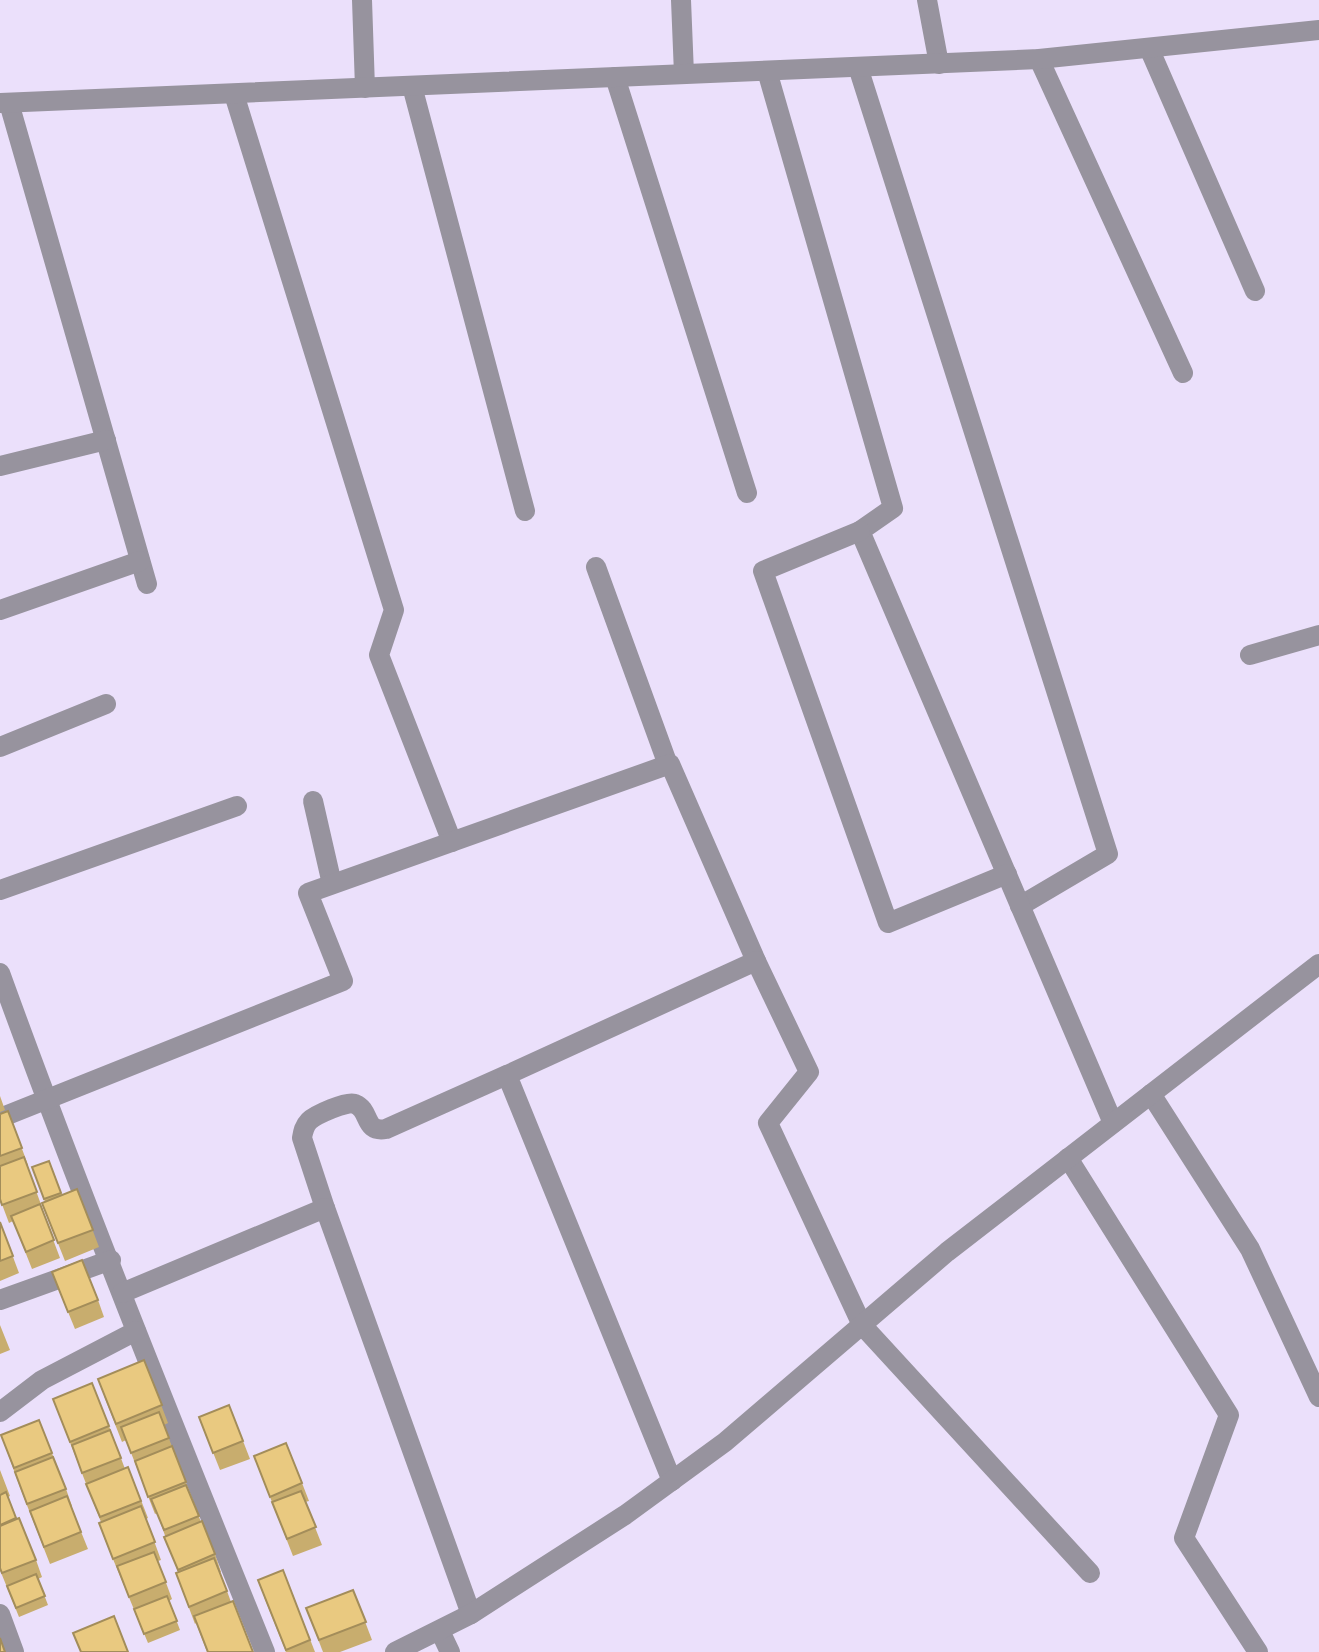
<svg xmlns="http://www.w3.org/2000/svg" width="1319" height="1652" font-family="Helvetica,sans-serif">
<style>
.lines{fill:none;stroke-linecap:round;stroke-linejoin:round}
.minor{stroke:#97939e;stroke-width:20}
.tertiary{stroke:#97939e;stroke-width:20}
.wall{fill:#c8ad6e}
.building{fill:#e9c980;stroke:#a38d5a;stroke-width:2}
</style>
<rect width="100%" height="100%" fill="#ebe0fb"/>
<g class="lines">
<!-- minor -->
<g class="minor">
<polyline points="362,0 365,88"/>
<polyline points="681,0 684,74"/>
<polyline points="927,0 939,64"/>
<polyline points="1149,48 1255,291"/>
<polyline points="1039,59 1183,373"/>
<polyline points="858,67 1108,854 1020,906"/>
<polyline points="767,71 893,508 860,531 1113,1123"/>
<polyline points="615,77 747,493"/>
<polyline points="412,86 525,511"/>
<polyline points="234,94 394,610 379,655 452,842"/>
<polyline points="9,103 147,584"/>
<polyline points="0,466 106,440"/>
<polyline points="860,531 763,571 888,923 1007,874"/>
<polyline points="596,567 668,765"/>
<polyline points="0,610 140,561"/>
<polyline points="1250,655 1319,635"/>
<polyline points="0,747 106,704"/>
<polyline points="313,801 332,884"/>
<polyline points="0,890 237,806"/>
<path d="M 0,973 C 83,1202 174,1427 265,1652"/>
<polyline points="1151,1094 1250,1249 1319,1397"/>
<polyline points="0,1118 343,981 308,893 670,764 756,961"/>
<polyline points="1068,1158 1229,1415 1184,1538 1258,1652"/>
<path d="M 325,1208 L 302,1138 C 303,1132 304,1126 309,1121 C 315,1115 348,1100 355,1104 C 371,1110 363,1133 386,1129 L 507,1075"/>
<polyline points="122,1293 325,1208 471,1614"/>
<polyline points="0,1300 111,1260"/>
<polyline points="0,1412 42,1380 136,1331"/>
<polyline points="672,1481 507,1075 756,961 809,1072 768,1123 862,1325 1090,1573"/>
<polyline points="0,1614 14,1652"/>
<polyline points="440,1631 450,1652"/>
</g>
<!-- tertiary -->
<g class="tertiary">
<polyline points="0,103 1039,59 1319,30"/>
<polyline points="395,1652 471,1614 625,1515 725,1442 947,1252 1319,964"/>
</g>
</g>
<!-- wall -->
<g class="wall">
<polygon points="0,1096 5,1110 0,1112"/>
<polygon points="8,1111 28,1165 27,1166 43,1210 42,1210 60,1258 32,1269 13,1221 9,1223 0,1199 0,1114"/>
<polygon points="49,1161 62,1195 77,1189 99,1247 65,1261 42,1203 45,1202 32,1167"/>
<polygon points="0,1222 19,1273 0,1281"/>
<polygon points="59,1290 98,1300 104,1317 75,1329"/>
<polygon points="0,1325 10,1350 0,1354"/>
<polygon points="144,1360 168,1423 164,1425 175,1455 201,1522 215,1554 221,1572 220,1572 231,1602 253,1652 207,1652 196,1623 195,1624 176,1573 178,1572 157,1513 155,1514 126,1440 122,1442 104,1396"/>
<polygon points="53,1399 109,1426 125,1469 128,1467 148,1518 146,1519 161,1560 158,1561 172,1599 169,1601 180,1630 148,1643 105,1540 101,1522"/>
<polygon points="229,1405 250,1459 220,1470 199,1417"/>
<polygon points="39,1420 66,1489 72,1506 71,1507 88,1549 50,1564 21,1490 1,1435"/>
<polygon points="254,1456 302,1483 309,1501 305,1502 322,1545 293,1556"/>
<polygon points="0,1470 10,1496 8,1497 16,1518 36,1560 42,1577 38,1579 48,1605 19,1617 0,1570"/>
<polygon points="283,1570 315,1652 286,1652 264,1597"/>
<polygon points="353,1590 372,1640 340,1652 323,1652 306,1608"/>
</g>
<!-- building -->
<g class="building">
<polygon points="8,1111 22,1148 0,1156 0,1114"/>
<polygon points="24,1157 37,1192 2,1205 0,1199 0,1166"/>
<polygon points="49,1161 61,1193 44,1199 32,1167"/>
<polygon points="77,1189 93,1230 58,1243 42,1203"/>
<polygon points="40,1204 54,1240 26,1252 11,1216"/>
<polygon points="0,1222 13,1256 0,1261"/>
<polygon points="82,1260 98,1300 68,1312 52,1272"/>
<polygon points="144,1360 162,1405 116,1424 98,1379"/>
<polygon points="92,1383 109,1426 70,1442 53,1399"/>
<polygon points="229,1405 243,1441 213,1453 199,1417"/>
<polygon points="159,1412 169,1438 131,1453 121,1427"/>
<polygon points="39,1420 52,1453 14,1468 1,1435"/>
<polygon points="110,1430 121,1458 82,1473 72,1445"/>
<polygon points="286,1443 302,1483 270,1497 254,1456"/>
<polygon points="172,1446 186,1482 148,1497 135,1461"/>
<polygon points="53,1457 66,1489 27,1504 15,1472"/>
<polygon points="128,1467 141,1501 100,1517 86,1484"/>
<polygon points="186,1485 199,1516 164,1530 151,1499"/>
<polygon points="301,1491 316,1527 287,1539 272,1502"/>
<polygon points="6,1492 16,1518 0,1525 0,1495"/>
<polygon points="67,1496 81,1532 44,1547 30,1511"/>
<polygon points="141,1506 155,1542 113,1559 99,1523"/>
<polygon points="19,1518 36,1560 2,1573 0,1568 0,1526"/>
<polygon points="202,1521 215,1554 178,1570 164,1537"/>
<polygon points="154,1552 166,1582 129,1597 117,1566"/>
<polygon points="214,1558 227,1591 189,1607 176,1573"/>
<polygon points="283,1570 310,1640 286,1650 258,1580"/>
<polygon points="36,1574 45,1596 16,1608 7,1586"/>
<polygon points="353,1590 366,1622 319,1640 306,1608"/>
<polygon points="167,1596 177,1621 144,1634 134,1609"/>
<polygon points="233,1601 253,1652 208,1652 194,1616"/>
<polygon points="114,1616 128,1652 81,1652 73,1633"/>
<polygon points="0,1638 5,1652 0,1652"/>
</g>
</svg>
